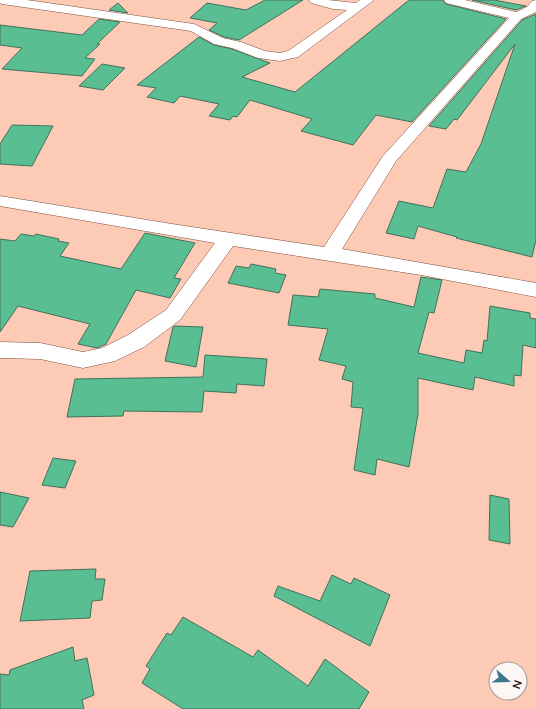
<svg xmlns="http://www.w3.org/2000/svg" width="536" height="709" font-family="Mulish,sans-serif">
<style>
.building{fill:#59be92;stroke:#42715b}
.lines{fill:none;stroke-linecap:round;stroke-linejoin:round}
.street-casing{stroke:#7c5140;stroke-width:1}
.street{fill:#fff;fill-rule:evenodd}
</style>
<rect width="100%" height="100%" fill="#fdcab6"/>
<!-- building -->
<g class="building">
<polygon points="265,0 303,0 239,40 224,37 209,30 217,23 190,18 207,3 246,10"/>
<polygon points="409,0 443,0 446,4 506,19 412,122 376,115 353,145 301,131 312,119 250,100 237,117 233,116 230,120 209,116 219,104 180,96 174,103 147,97 156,88 137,85 199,37 214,45 232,49 270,63 242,77 295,92"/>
<polygon points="472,0 494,0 526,6 516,10"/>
<polygon points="118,3 128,13 109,10"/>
<polygon points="536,14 536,240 532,257 456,238 457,237 418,226 414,239 386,233 399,201 433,208 447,169 466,172 481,144 515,44 457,120 454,119 446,129 429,126 522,20"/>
<polygon points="99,19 120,22 97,44 100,44 85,58 95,59 82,76 2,69 22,48 0,45 0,25 82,35"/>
<polygon points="102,64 125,68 103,90 79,86"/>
<polygon points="12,125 53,126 32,166 0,164 0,144"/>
<polygon points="145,233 195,243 174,278 181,279 170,298 136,290 106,344 97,348 78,344 90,324 18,306 0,332 0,239 15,241 21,234 34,236 36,234 59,239 58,241 69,243 60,256 121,269"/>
<polygon points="251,264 276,269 275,273 286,275 279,293 228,283 236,266 249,268"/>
<polygon points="421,277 442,280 434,313 429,312 418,353 464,363 466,350 482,353 484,340 487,341 490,306 530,313 530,318 536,319 536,348 523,345 521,376 514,375 514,386 475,377 473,390 418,378 418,414 409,467 377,459 375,475 354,470 363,408 351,407 353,382 342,379 346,366 319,360 328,329 288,325 293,295 318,297 320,289 375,294 375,298 414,307"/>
<polygon points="175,326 203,327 196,367 165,361 173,327"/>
<polygon points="205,355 267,359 264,386 237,384 236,393 204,391 202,412 124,411 123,416 67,417 75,379 203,377"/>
<polygon points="53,458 76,461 65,488 42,485"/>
<polygon points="0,492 29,498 13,527 0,525"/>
<polygon points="490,495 509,499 510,544 489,540"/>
<polygon points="96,569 95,579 105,579 102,600 92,601 90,618 20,621 30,571"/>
<polygon points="332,575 351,584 354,578 390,595 370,646 274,596 278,586 320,601"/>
<polygon points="183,617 253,657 258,650 308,686 325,659 369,692 359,709 183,709 142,683 150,669 146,666 167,633 171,635"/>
<polygon points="73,647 75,661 87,658 94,695 82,700 84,709 0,709 0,674 9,675 10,670"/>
</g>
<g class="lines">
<defs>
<g id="street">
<polygon points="0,0 27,0 194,24 223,38 241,42 265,51 280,53 288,51 347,10 333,9 311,3 309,0 328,0 356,3 360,0 374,0 298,57 280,61 258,58 232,48 214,44 191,31 2,4 0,3"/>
<polygon points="444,0 465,0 516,12 527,7 532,1 536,0 536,12 521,19 396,161 342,249 536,283 536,297 421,275 233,246 180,320 144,347 115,361 83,368 40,359 0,358 0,342 40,343 83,352 102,348 128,335 166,310 215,243 0,206 0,196 172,224 324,247 383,156 509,18 446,3"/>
</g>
</defs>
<!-- street casing -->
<use href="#street" class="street-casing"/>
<!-- street -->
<use href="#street" class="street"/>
</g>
<!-- north arrow -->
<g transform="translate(508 681) rotate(110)"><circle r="19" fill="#fcf6f4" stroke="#a39995"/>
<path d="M0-3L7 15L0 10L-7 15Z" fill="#39788d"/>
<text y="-6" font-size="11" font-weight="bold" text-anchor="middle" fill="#1d0d06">N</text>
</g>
</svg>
